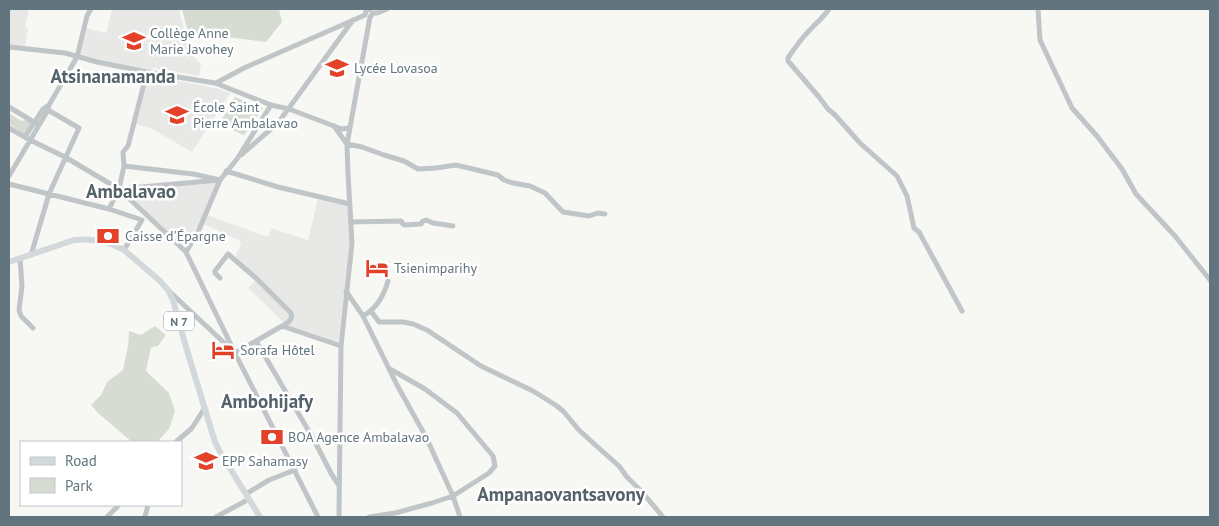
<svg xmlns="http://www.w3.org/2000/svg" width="1219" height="526" viewBox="0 0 1219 526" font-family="'PT Sans',sans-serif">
	<rect width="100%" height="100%" fill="#f7f7f4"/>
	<path fill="#e8e8e7" d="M9 9H29L25 27 28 28 25 48 9 46Z
		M112 9H179L189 50 201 65 199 76 154 68 149 70 78 56 85 28 106 33Z
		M148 75 216 88 230 93 192 152 152 129 136 124Z
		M219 182 202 218 183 252 119 189Z
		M318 199 349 204 350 241 338 345 290 327 283 322 248 288 257 279 234 259 241 244 239 240 203 224 207 215 268 237 271 228 308 240Z"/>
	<path fill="#d7dcd3" d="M182 9H279L282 22 266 42 188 32Z
		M235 97 263 108 244 135 219 124Z
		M9 113 21 121 27 120 32 123 24 134 9 124Z
		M155 326 166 335 158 346 151 347 146 371 169 393 175 411 169 429 157 442H132L98 413 91 405 101 395 107 382 123 370 128 346 129 331 141 335Z"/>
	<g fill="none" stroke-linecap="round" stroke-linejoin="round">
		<path stroke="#c0c5c8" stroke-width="5" d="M829 9C823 18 815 24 808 32 800 40 794 49 788 58V61L819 97 828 109 835 115 860 143 897 176 907 196 914 228 919 232 962 311
			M1038 9 1040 40 1072 108 1097 136 1122 169 1136 194 1175 236 1210 280
			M9 47 65 53 97 62 147 72 215 83 271 105 289 109 334 126 341 129 350 128
			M216 83 244 68 365 15 366 11 370 9
			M9 107 37 124
			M334 126 347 144 362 147 384 155 404 161 418 169 436 168 456 165 498 175 504 180 513 183 530 186 545 193 563 212 589 216 598 213 605 214
			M9 128 30 140 65 157 119 189 186 252 235 353 318 517
			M25 137 43 109 49 105
			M241 155 278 123 353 20
			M124 166 123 152 128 146 147 72
			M226 171 278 187 350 204
			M9 176 48 110 49 105 77 57 87 16 91 9
			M9 184 109 209 142 220 124 250
			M119 189 220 180 198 232 186 252
			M109 209 119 189 124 166 193 174 220 180 237 159 271 105
			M351 222 401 221 403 224 405 225 421 224 423 221 426 220 433 223 453 226
			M31 255 49 194 79 128 48 110
			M20 258 22 286 19 310 21 316 33 328
			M220 278 215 273V271L228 254 257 279 291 313C293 320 288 323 282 326
			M346 291 363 316 397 385 426 437 453 496 460 517
			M170 292 235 353 256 341 314 440 332 475 338 484
			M371 311 379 322H403L413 324 427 330 481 366 533 391 557 406 564 412 578 429 592 442 619 466 627 477 642 492 663 517
			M363 316C376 309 384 295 388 281
			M256 341 282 326 341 346
			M176 442 192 428 204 409
			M246 494 269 480 295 470
			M107 517 119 505
			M145 517 148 505
			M216 517 249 499
			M339 517 341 346 352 243 348 174 347 144 370 17 373 13H377L387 9
			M369 517 395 513 432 503 453 496 489 473 495 466 493 456 457 413 425 389 390 369"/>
		<path stroke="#d3d8db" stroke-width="6" d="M9 262 74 240C92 238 109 241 124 250L159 280 168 290 173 300 186 347 215 442 220 452 260 517"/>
	</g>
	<defs>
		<symbol id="university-bare" viewBox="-9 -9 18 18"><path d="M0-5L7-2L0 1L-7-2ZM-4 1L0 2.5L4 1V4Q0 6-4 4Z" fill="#e24229" stroke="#fff" stroke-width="2.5" paint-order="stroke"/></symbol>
		<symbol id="school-bare" viewBox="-9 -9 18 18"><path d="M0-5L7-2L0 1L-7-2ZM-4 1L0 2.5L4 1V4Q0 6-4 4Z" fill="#e24229" stroke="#fff" stroke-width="2.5" paint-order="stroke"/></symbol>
		<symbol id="bank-bare" viewBox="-9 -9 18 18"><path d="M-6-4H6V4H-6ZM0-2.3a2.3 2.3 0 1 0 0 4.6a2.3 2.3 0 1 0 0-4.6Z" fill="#e24229" stroke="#fff" stroke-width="2.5" paint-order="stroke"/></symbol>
		<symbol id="hotel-bare" viewBox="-9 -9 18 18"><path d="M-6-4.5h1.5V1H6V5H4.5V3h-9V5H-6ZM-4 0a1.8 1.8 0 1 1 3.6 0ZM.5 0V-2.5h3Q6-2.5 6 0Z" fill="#e24229" stroke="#fff" stroke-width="2.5" paint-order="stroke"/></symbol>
	</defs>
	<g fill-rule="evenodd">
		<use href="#university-bare" x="118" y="25" width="32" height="32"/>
		<use href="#university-bare" x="321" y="52" width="32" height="32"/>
		<use href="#school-bare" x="161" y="99" width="32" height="32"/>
		<use href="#bank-bare" x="92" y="220" width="32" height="32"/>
		<use href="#hotel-bare" x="361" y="252" width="32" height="32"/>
		<use href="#hotel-bare" x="207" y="334" width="32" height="32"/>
		<use href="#bank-bare" x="256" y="421" width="32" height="32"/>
		<use href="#school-bare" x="190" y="445" width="32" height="32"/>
	</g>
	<g text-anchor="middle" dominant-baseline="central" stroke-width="5" stroke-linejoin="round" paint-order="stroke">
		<rect fill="#fff" stroke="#919ea5" stroke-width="1" x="164" y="311.5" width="30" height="19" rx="4"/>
		<g font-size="12" font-weight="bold" fill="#62757f">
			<text x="179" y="321">N 7</text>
		</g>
		<g font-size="14" fill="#62757f" stroke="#fff" text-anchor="start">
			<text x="150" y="33">Collège Anne<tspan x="150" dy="16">Marie Javohey</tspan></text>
			<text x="354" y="68">Lycée Lovasoa</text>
			<text x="193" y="107">École Saint<tspan x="193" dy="16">Pierre Ambalavao</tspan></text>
			<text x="125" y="236">Caisse d'Épargne</text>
			<text x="394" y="268">Tsienimparihy</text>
			<text x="240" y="350">Sorafa Hôtel</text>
			<text x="288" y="437">BOA Agence Ambalavao</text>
			<text x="222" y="461">EPP Sahamasy</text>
		</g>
		<g font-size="19" font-weight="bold" fill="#54626a" stroke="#fff">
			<text x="113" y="76">Atsinanamanda</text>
			<text x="131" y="191">Ambalavao</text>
			<text x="267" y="401">Ambohijafy</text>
			<text x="561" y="494">Ampanaovantsavony</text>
		</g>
	</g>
	<rect width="1219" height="526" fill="none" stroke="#62757f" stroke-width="20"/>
	<rect x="20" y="441" width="162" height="65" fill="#ffffff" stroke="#c0c8cc"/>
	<rect x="30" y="457" width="25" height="8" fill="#d3d8db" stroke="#c0c8cc"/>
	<text x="65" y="466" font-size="15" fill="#62757f">Road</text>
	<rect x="30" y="478" width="25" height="15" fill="#d7dcd3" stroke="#c0c8cc"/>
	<text x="65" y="491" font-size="15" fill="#62757f">Park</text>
</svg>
